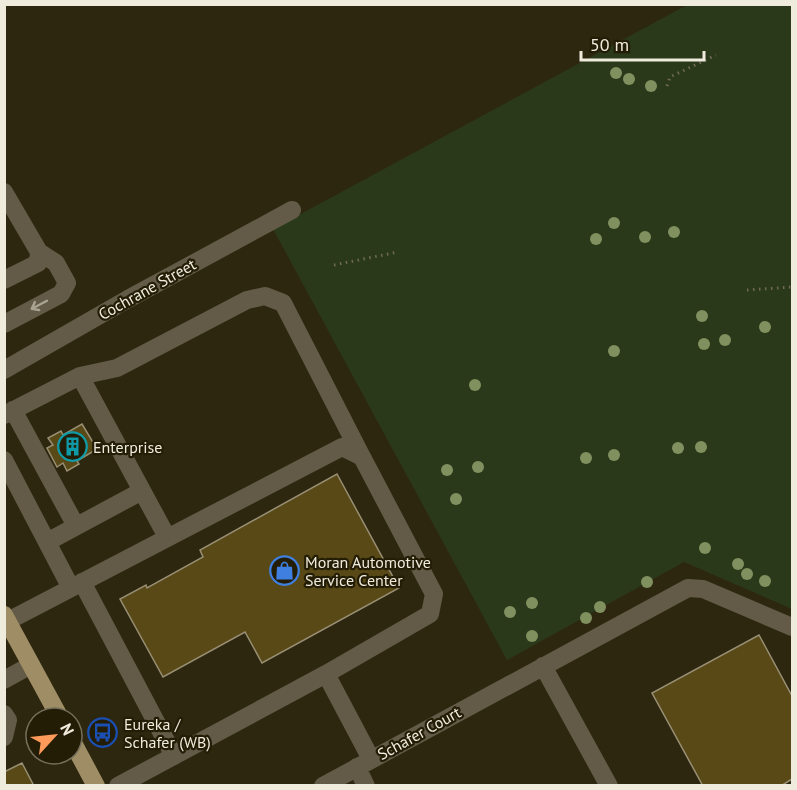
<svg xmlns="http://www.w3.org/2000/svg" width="797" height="790" viewBox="0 0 797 790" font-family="'PT Sans',sans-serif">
	<rect width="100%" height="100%" fill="#2e270f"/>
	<path fill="#2b391b" d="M687 5H792V609L684 562 507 660 273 229Z"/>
	<path fill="#584916" stroke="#988f75" stroke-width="1.5" d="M82 424 97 449 77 461 79 464 67 471 63 463 57 467 47 448 53 445 48 438 61 431 63 435Z
		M337 474 399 588 262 663 245 632 163 677 120 599 146 585 147 588 203 557 200 550Z
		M759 635 792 696V779L781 786H703L652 693Z
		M22 763 34 786H4V772Z"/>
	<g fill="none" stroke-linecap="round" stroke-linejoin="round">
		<path stroke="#706a55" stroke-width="3" stroke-dasharray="1.5 4.5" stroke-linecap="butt" d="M667 86 670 77 716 55
			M334 265 398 252
			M747 290 792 287"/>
		<path stroke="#635b47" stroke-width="18" d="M4 192 39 252 38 263 4 280
			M4 324 61 294 67 283 56 263 39 252
			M4 370 128 299 292 210
			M13 410 76 526
			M4 415 80 376
			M4 460 71 588
			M167 537 80 376 117 368 247 300 265 296 283 303 362 457
			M47 542 142 491
			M82 582 174 756
			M4 623 342 447 362 457 434 594 430 614 326 674 118 786
			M543 666 609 786
			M326 674 371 759
			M4 680 31 665
			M4 714 8 720 4 737
			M357 767 366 786
			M323 786 688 588 703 589 792 627"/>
		<path stroke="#9f8e65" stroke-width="18" d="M4 615 60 718
			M72 741 96 786"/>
	</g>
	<g fill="#80915f">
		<circle cx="616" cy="73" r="6"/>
		<circle cx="629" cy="79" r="6"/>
		<circle cx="651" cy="86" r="6"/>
		<circle cx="614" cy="223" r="6"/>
		<circle cx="674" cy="232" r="6"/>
		<circle cx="645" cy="237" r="6"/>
		<circle cx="596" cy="239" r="6"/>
		<circle cx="702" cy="316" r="6"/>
		<circle cx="765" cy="327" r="6"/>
		<circle cx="725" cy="340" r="6"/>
		<circle cx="704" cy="344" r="6"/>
		<circle cx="614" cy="351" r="6"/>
		<circle cx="475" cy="385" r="6"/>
		<circle cx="701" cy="447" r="6"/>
		<circle cx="678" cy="448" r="6"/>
		<circle cx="614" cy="455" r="6"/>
		<circle cx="586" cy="458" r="6"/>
		<circle cx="478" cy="467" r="6"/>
		<circle cx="447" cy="470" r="6"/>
		<circle cx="456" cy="499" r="6"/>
		<circle cx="705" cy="548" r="6"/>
		<circle cx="738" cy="564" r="6"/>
		<circle cx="747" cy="574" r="6"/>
		<circle cx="765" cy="581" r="6"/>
		<circle cx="647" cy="582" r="6"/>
		<circle cx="532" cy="603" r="6"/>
		<circle cx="600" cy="607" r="6"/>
		<circle cx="510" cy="612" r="6"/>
		<circle cx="586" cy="618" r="6"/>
		<circle cx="532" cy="636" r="6"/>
	</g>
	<defs><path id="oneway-shaft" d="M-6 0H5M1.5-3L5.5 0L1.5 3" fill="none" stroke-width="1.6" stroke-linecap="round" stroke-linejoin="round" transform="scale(1.5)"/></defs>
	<use stroke="#a9a392" href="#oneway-shaft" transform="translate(39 305) rotate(152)"/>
	<defs>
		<symbol id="building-ring" viewBox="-11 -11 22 22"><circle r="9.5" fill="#241d06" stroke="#0f9aa8" stroke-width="1.5"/><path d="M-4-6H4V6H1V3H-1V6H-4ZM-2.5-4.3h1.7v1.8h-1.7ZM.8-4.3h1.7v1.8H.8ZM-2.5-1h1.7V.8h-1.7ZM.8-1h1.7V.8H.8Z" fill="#0f9aa8"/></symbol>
		<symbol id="shop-ring" viewBox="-11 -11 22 22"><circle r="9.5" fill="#241d06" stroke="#3f7fe0" stroke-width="1.5"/><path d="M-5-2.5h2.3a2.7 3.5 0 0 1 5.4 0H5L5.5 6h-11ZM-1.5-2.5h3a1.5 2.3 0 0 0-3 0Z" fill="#3f7fe0"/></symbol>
		<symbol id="bus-ring" viewBox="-11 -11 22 22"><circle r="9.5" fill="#241d06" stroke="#1a4fb4" stroke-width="1.5"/><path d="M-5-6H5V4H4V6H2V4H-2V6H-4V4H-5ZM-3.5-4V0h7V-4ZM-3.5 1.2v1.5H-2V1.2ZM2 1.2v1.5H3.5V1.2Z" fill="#1a4fb4"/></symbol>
	</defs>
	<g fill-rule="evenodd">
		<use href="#building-ring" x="56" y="430" width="33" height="33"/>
		<use href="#shop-ring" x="268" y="554" width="33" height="33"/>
		<use href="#bus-ring" x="86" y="716" width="33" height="33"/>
	</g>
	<g text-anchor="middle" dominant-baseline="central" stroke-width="4.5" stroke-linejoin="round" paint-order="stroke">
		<g font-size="16" fill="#efebdd" stroke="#241d06">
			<text transform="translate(147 289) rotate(-29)">Cochrane Street</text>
			<text transform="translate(419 733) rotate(-29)">Schafer Court</text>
		</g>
		<g font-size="16" fill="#efebdd" stroke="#241d06" text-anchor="start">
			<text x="93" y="447">Enterprise</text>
			<text x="305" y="562">Moran Automotive<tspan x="305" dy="18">Service Center</tspan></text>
			<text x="124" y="724">Eureka /<tspan x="124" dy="18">Schafer (WB)</tspan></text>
		</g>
	</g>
	<rect width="797" height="790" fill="none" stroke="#efebdd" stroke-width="12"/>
	<g transform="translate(54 736) rotate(63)"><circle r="28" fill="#241d06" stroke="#756f5c" stroke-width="1.5"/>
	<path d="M0-4.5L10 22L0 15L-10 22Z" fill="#ff9b5a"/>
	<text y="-9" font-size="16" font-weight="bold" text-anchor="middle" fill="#efebdd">N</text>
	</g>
	<path d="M581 51v9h123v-9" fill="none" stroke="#efebdd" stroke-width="3"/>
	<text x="590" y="51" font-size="18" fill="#efebdd" stroke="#241d06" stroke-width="4.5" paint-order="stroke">50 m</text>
</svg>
